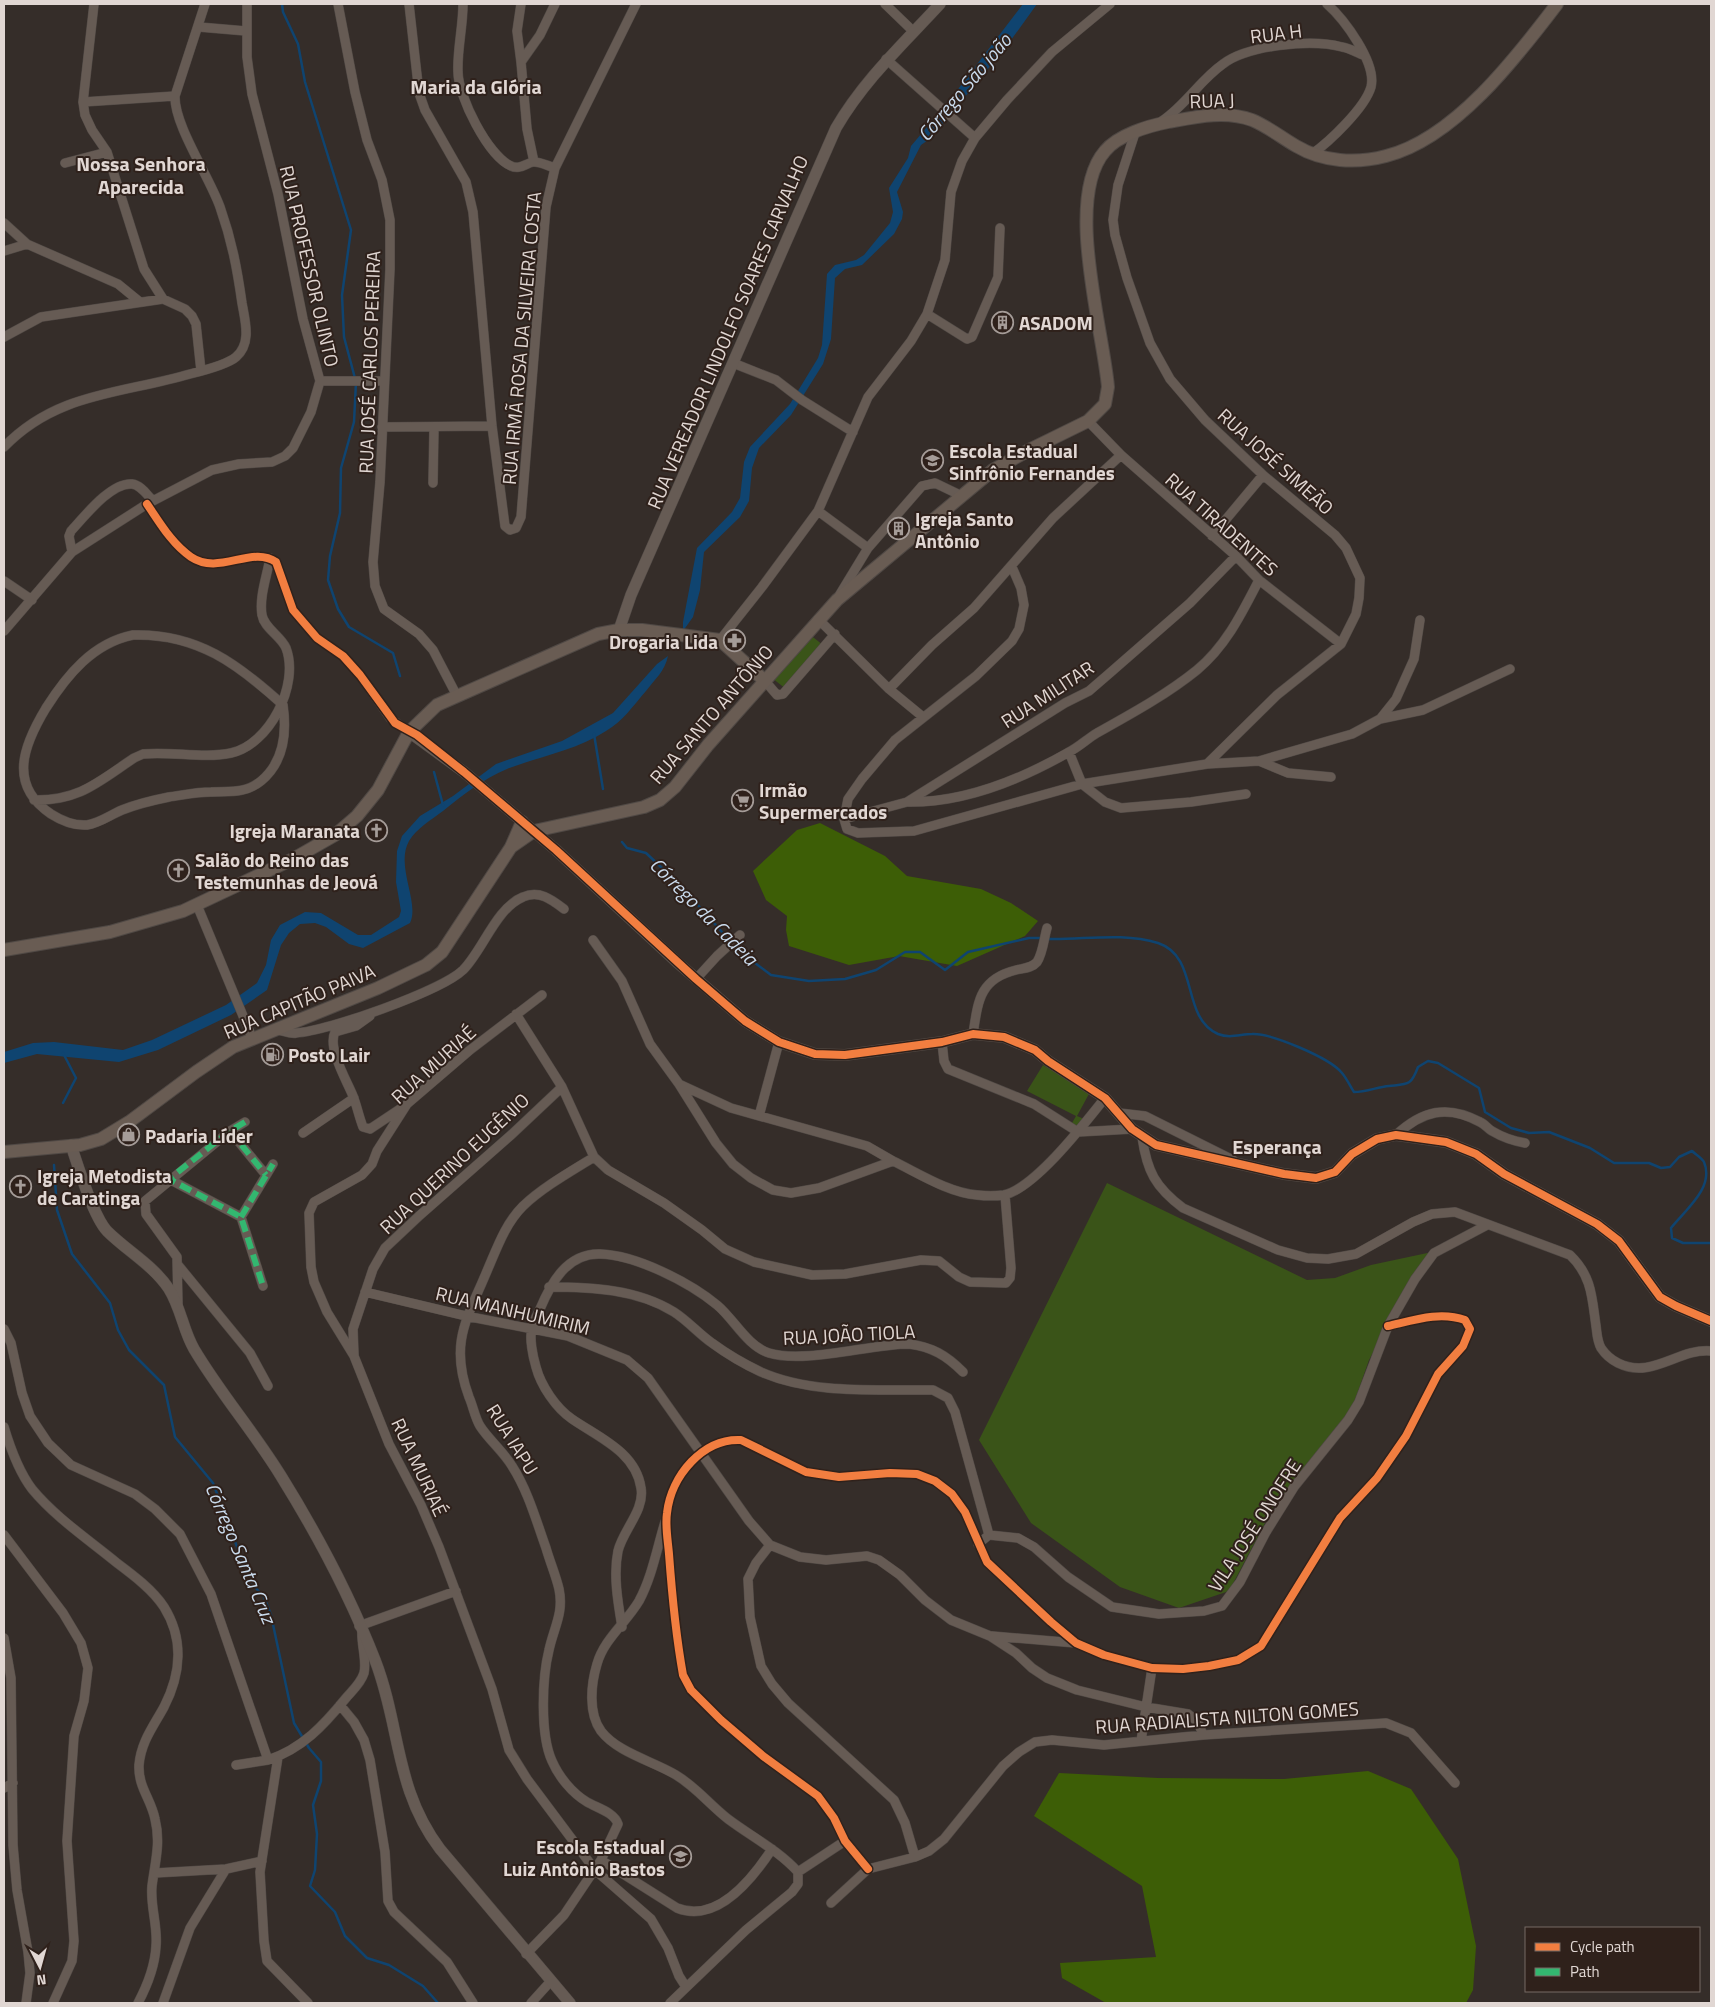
<svg xmlns="http://www.w3.org/2000/svg" width="1715" height="2007" viewBox="0 0 1715 2007" font-family="'Titillium Web',sans-serif">
	<rect width="100%" height="100%" fill="#352d29"/>
	<path fill="#3a5418" d="M809 634 823 645 786 689 772 678Z
		M1043 1065 1090 1092 1077 1116 1084 1119 1079 1127 1072 1123 1076 1116 1027 1091Z
		M1107 1183 1307 1280 1335 1278 1371 1265 1432 1252 1405 1293 1369 1360 1350 1414 1274 1506 1229 1591 1179 1608 1120 1587 1031 1523 979 1440Z"/>
	<path fill="#3d5e06" d="M820 823 885 856 907 876 981 889 1011 903 1038 921 1025 936 957 966 899 956 849 965 789 946 786 930 787 916 766 900 753 871 797 830Z
		M1368 1771 1411 1789 1458 1859 1476 1946 1473 1990 1466 2003H1106L1062 1978 1060 1963 1156 1957 1142 1886 1034 1816 1059 1773 1158 1778 1284 1779Z"/>
	<path fill="#0f4470" d="M1023 4H1037L1006 47 931 138 921 145 897 192 903 212 902 219 894 234 862 265 845 269 835 278 831 339 823 364 791 415 759 448 752 468 749 501 740 517 704 552 700 590 693 617 683 631V622L697 548 732 512 740 498 744 462 750 447 790 404 818 358 822 345 827 274 835 265 856 260 864 255 890 223 893 212 889 188 908 158 911 146 949 101Z
		M668 656C665 671 655 679 646 691 633 706 623 721 606 731 575 751 540 756 507 769 483 779 463 795 443 811 431 820 417 828 409 841 395 866 420 902 410 923L363 948 349 944 326 927 315 923 300 924 289 933 281 945 267 990 231 1015 158 1050 119 1062 37 1054 4 1063V1052L33 1043 54 1042 123 1050 152 1040 226 1005 257 983 266 965 271 940 280 925 305 912 321 913 358 935H371L399 917 401 911 396 882 397 851 402 836 420 816 453 796 496 764 562 741 613 713 657 664Z"/>
	<g fill="none" stroke-linecap="round" stroke-linejoin="round">
		<path stroke="#0f4470" stroke-width="2.5" d="M282 4 283 12 298 44 305 82 351 230 342 295 344 337 356 382 354 422 341 468 340 513 330 556 328 580 338 609 349 627 393 653 400 676
			M594 734 603 789
			M434 772 443 805
			M622 842 627 848 646 853 680 885 739 951 771 975 809 981 845 979 876 970 905 952H920L945 970 968 952 1029 938H1042
			M1048 939C1084 940 1122 932 1158 943 1200 957 1180 1017 1218 1034 1230 1039 1241 1034 1252 1034 1271 1033 1330 1058 1342 1073 1347 1079 1350 1086 1354 1092 1367 1092 1377 1087 1389 1086 1408 1084 1411 1086 1418 1067L1428 1061 1438 1063 1479 1088 1485 1112 1511 1128 1529 1133 1549 1132 1590 1148 1614 1163H1649L1661 1168 1670 1167 1679 1157 1692 1151C1695 1154 1702 1158 1704 1162 1715 1188 1684 1211 1671 1228L1672 1238 1683 1243H1711
			M63 1103 76 1078 63 1053
			M54 1165 57 1210 72 1254 110 1303 118 1330 129 1350 164 1385 175 1437 213 1483 245 1568 254 1586 264 1597 271 1615 294 1723 309 1748 321 1762V1781L313 1805 317 1834 315 1870 310 1886 335 1912 345 1936 367 1958 389 1965 423 1986 438 2003"/>
		<defs>
			<path id="minor" d="M94 4 83 102 85 115 92 130 107 152 144 269 163 299
				M338 4 355 92 367 140 382 180 390 220V269L380 482 373 562 375 586 384 609 419 634 433 650 457 696
				M409 4 419 93 425 110 466 182 473 212 492 426 505 526 510 530 516 528 521 517 546 207 555 168 636 4
				M463 4C463 27 457 50 458 72 458 96 488 156 511 166 519 170 525 164 533 162 539 161 548 166 555 168
				M521 4 517 31 521 62
				M885 4 914 32
				M199 27 246 31
				M886 59 975 138
				M83 102 175 96
				M1162 121C1186 105 1200 80 1223 64 1248 45 1311 39 1342 47 1349 48 1356 52 1363 55
				M1135 133 1118 185 1113 220 1115 235 1127 278 1150 343 1170 379 1205 420 1263 475 1335 535 1346 548 1360 578 1359 598 1356 614 1341 644 1277 695 1207 764
				M1312 154C1329 142 1365 108 1371 87 1377 63 1344 19 1327 4
				M534 162 527 129 521 62 540 35 555 4
				M65 163 107 152
				M4 223 27 244 118 284 140 302
				M4 251 27 244
				M927 314 967 339 972 337 998 277 1000 228
				M4 337 41 317 163 299 185 309 192 316 196 324 201 371
				M733 363 776 380 802 400 853 432
				M320 381H384
				M1088 421 1121 455 1236 556 1259 580 1341 644
				M382 427 492 426
				M4 447C57 392 122 394 190 374 202 371 228 364 236 357 252 343 245 321 242 303 237 268 232 241 220 207 209 176 174 125 175 96L205 4
				M433 483 434 428
				M147 504C160 523 172 544 191 557 219 576 252 545 276 562L293 610 317 638 343 656 360 675 390 718 409 732
				M818 511 868 548
				M1212 536 1263 475
				M72 552 69 536 71 531C84 517 111 482 132 484 141 485 147 495 153 501
				M1012 567 1021 588 1024 605 1019 629 1012 641 976 676 895 740 862 779 848 799 844 819 907 802 1065 703 1089 691 1111 672 1190 603 1236 556
				M4 581 32 600
				M840 594 868 548 922 486 935 483 960 495
				M818 619 889 689 923 717
				M4 631 72 552 147 504 212 470 239 464 272 462 285 456 293 448 311 412 320 381 303 319 278 194 252 94 247 57V4
				M133 635C197 633 238 664 283 705 287 733 284 762 261 781 245 794 230 791 211 792 197 792 183 795 169 797 154 800 137 804 122 810 110 815 100 823 87 825 74 826 62 821 51 814 8 785 23 746 46 708 67 675 93 643 133 635Z
				M720 640 762 587 818 511 868 397 911 341 927 314 945 260 951 192 962 161 975 138 1007 100 1052 52 1110 4
				M765 681 777 695 783 694 835 634
				M889 689 932 645 974 608 1053 518 1121 455
				M1380 719 1423 710 1510 669
				M1069 752 1082 784 1105 802 1121 808 1191 802 1246 794
				M1259 761 1288 773 1331 777
				M34 800C79 801 98 782 134 758L143 754C172 751 203 759 231 753 269 745 300 685 286 648 281 636 264 628 262 615 259 597 267 576 270 558
				M907 802C963 803 1020 780 1069 752 1079 747 1087 739 1097 733 1131 714 1166 695 1197 670 1226 646 1242 613 1259 580
				M844 819 847 829 858 833 914 831 1082 784 1207 764 1259 761 1352 734 1380 719 1396 699 1414 659 1420 620
				M197 905 253 1040
				M593 940 622 981 650 1044 679 1084 716 1143 733 1164 751 1178 773 1190 791 1193 819 1188 893 1161C918 1173 949 1193 977 1195 985 1196 996 1196 1004 1195 1035 1188 1085 1123 1105 1098
				M696 979 717 956 740 935
				M542 995 470 1050 407 1104 377 1151 372 1164 362 1175 314 1202 309 1213 311 1267 314 1282 327 1312 354 1356 389 1444 421 1505 439 1547 492 1689 509 1750 527 1779 595 1870 651 1919 668 1948 679 1976 686 1987
				M516 1014 562 1087 594 1157 608 1170 664 1203 702 1230 725 1249 754 1262 812 1275 845 1274 921 1260 939 1261 959 1277 970 1282 1006 1283 1010 1278 1011 1268 1005 1195
				M370 1016 356 1026 335 1032C327 1048 347 1081 353 1096 357 1106 359 1117 363 1127L370 1129 403 1107
				M278 1030C284 1031 290 1034 296 1033 328 1031 441 991 463 970 483 950 496 908 523 897 539 890 551 899 564 909
				M973 1034C978 1002 979 979 1016 970 1024 968 1032 968 1037 962 1043 953 1044 938 1047 928
				M942 1042 944 1061 948 1069 1034 1104 1078 1132 1132 1129
				M679 1084 731 1108 867 1146 893 1161
				M1119 1113 1145 1116 1233 1160
				M759 1116 779 1042
				M230 1131 266 1175
				M303 1133 354 1098
				M1396 1135C1422 1111 1447 1104 1480 1122 1485 1124 1488 1129 1492 1131 1502 1137 1513 1141 1525 1143
				M1142 1137C1147 1171 1155 1187 1183 1208L1278 1250 1307 1258 1328 1259 1356 1254 1413 1222 1432 1214 1455 1212 1570 1255C1592 1276 1592 1298 1596 1326 1597 1333 1597 1341 1601 1348 1605 1354 1612 1360 1618 1363 1652 1380 1678 1348 1711 1351
				M169 1179 241 1217 263 1286
				M241 1217 273 1164
				M178 1265 250 1353 268 1386
				M549 1287C591 1287 637 1289 674 1312 688 1321 699 1334 712 1343 727 1354 744 1364 761 1372 813 1395 877 1389 933 1390L948 1398 955 1412 989 1535
				M365 1292 466 1316 568 1336 627 1360 648 1378 749 1521 770 1545 800 1557 826 1560 867 1556 879 1560 900 1575 925 1600 951 1620 990 1636 1016 1653 1032 1668 1047 1678 1077 1690 1146 1707 1188 1714 1198 1722 1203 1735
				M178 1305 177 1257 146 1214 145 1201 230 1131 245 1122
				M4 1329 11 1343 22 1393 30 1416 48 1443 71 1465 135 1494 155 1509 180 1534 211 1594 268 1760C302 1749 324 1725 346 1698 352 1691 361 1683 364 1673 367 1661 361 1644 362 1631
				M354 1355 353 1329 373 1269 385 1248 419 1216 511 1135 562 1087
				M4 1427C10 1447 19 1472 32 1489 55 1517 89 1540 117 1563 133 1575 153 1590 164 1607 184 1639 181 1674 164 1707 153 1727 141 1742 139 1765 138 1787 151 1799 155 1819 161 1843 155 1862 152 1886 150 1906 158 1926 156 1946 155 1966 147 1986 138 2003
				M665 1522C657 1548 652 1577 639 1601 626 1623 604 1639 597 1664 591 1684 588 1713 601 1731 618 1753 653 1761 676 1775 696 1787 710 1805 728 1819 752 1837 778 1850 798 1872L845 1841
				M4 1535 63 1613 81 1643 88 1668 84 1701 74 1736 67 1841 74 1941 72 1961 53 2003
				M978 1544 989 1535 1018 1538 1034 1547 1068 1577 1112 1607 1159 1614 1204 1611 1222 1606 1240 1582 1266 1532 1294 1487 1348 1420 1359 1402 1388 1326 1415 1279 1434 1253 1487 1225
				M770 1545 756 1563 748 1579 750 1617 761 1666 772 1684 788 1703 894 1800 905 1823 915 1857
				M359 1626 456 1591
				M622 1627C618 1603 613 1575 618 1551 623 1530 645 1510 641 1488 636 1452 598 1437 572 1419 556 1408 541 1386 536 1367 533 1357 529 1338 532 1328 533 1322 537 1315 540 1309 551 1283 567 1253 600 1254 636 1255 689 1282 717 1305 734 1319 747 1346 769 1353 805 1364 870 1344 909 1344 932 1347 946 1355 963 1372
				M992 1636 1076 1643
				M4 1638 11 1678 13 1845 17 1890 28 1952 30 1973 26 2003
				M340 1705 354 1722 364 1740 370 1760 385 1852 388 1901 394 1912 447 1962 473 2003
				M1141 1741 1152 1668
				M278 1757 260 1872 264 1941 267 1961 308 2003
				M236 1765 268 1760
				M4 1788 13 1783
				M601 1860 677 1908C717 1924 753 1878 772 1849
				M868 1869 845 1841 834 1818 818 1796 763 1756 721 1720 691 1690 683 1675C676 1636 672 1595 669 1554 668 1541 665 1526 667 1513 671 1476 703 1438 741 1440L806 1472 839 1477 890 1473 917 1474 935 1481 952 1494 965 1512 987 1562 1051 1622 1076 1643 1104 1655 1152 1668 1183 1669 1209 1666 1238 1660 1261 1646 1340 1518 1377 1478 1406 1436 1438 1374 1463 1346 1470 1329 1465 1320C1440 1311 1414 1320 1388 1326
				M155 1873 226 1869 262 1861
				M831 1903 868 1869 915 1857 929 1851 944 1839 1003 1766 1019 1752 1035 1742 1052 1740 1104 1745 1203 1735 1386 1723 1411 1733 1455 1783
				M526 1954 564 1915 601 1860 618 1824C614 1812 597 1808 587 1802 572 1793 559 1777 552 1761 540 1735 542 1678 549 1650 554 1627 564 1613 559 1589 556 1576 550 1562 546 1548 536 1520 528 1491 512 1466 503 1451 489 1440 480 1426 475 1418 473 1406 469 1397 449 1343 467 1319 487 1271 497 1248 505 1224 523 1206 543 1187 570 1172 594 1157
				M163 2003 190 1928 226 1869
				M531 2003 550 1982
				M670 2003 746 1930 792 1892 798 1884V1872"/>
			<path id="tertiary" d="M619 630 631 595 836 128C864 80 903 44 940 4
				M409 732 464 772 556 850 678 963 745 1021 779 1042 815 1054 845 1055 942 1042 973 1034 1004 1037 1035 1050 1048 1061 1105 1098 1132 1129 1156 1145 1284 1174 1316 1178 1335 1172 1352 1154 1377 1139 1396 1135 1446 1142 1476 1154 1504 1174 1597 1224 1619 1241 1660 1297 1676 1306 1711 1321
				M71 1145C78 1166 93 1216 107 1231 127 1251 153 1265 169 1289 181 1308 183 1330 194 1349 220 1393 254 1432 281 1476 317 1534 350 1596 375 1660 401 1727 394 1788 440 1849L570 2003"/>
			<path id="secondary" d="M511 847 534 831 644 807 660 800 675 787 708 745 837 600 993 470 1031 449 1088 421 1105 404 1108 387C1103 329 1064 198 1105 151 1118 135 1148 126 1168 122 1195 117 1225 110 1252 120 1267 126 1282 138 1296 146 1323 162 1356 164 1386 156 1454 139 1516 58 1557 4
				M4 950 110 932 183 911 293 859 335 835 357 816 378 790 409 732 437 705 598 634 619 630H642L720 640 765 681
				M4 1152 80 1145 101 1139 129 1122 196 1072 233 1047 378 988 426 965 442 952 511 847 522 822"/>
		</defs>
		<use href="#minor" stroke="#504945" stroke-width="10"/>
		<use href="#tertiary" stroke="#504945" stroke-width="12"/>
		<use href="#secondary" stroke="#504945" stroke-width="14"/>
		<use href="#minor" stroke="#665b54" stroke-width="9"/>
		<use href="#tertiary" stroke="#665b54" stroke-width="11"/>
		<use href="#secondary" stroke="#695c53" stroke-width="12"/>
		<path stroke="#33b770" stroke-width="6" stroke-dasharray="12 6" stroke-linecap="butt" d="M245 1122 230 1131 169 1179 241 1217 263 1286
			M230 1131 266 1175
			M241 1217 273 1164"/>
		<defs>
			<path id="cycleway" d="M147 504C160 523 172 544 191 557 219 576 252 545 276 562L293 610 317 638 343 656 360 675 395 723 417 735 464 772 556 850 696 979 745 1021 779 1042 815 1054 845 1055 942 1042 973 1034 1004 1037 1035 1050 1048 1061 1105 1098 1132 1129 1156 1145 1284 1174 1316 1178 1335 1172 1352 1154 1377 1139 1396 1135 1446 1142 1476 1154 1504 1174 1597 1224 1619 1241 1660 1297 1676 1306 1711 1321
				M868 1869 845 1841 834 1818 818 1796 763 1756 721 1720 691 1690 683 1675C676 1636 672 1595 669 1554 668 1541 665 1526 667 1513 671 1476 703 1438 741 1440L806 1472 839 1477 890 1473 917 1474 935 1481 952 1494 965 1512 987 1562 1051 1622 1076 1643 1104 1655 1152 1668 1183 1669 1209 1666 1238 1660 1261 1646 1340 1518 1377 1478 1406 1436 1438 1374 1463 1346 1470 1329 1465 1320C1440 1311 1414 1320 1388 1326"/>
		</defs>
		<use href="#cycleway" stroke="#2f211b" stroke-width="11"/>
		<use href="#cycleway" stroke="#f27e40" stroke-width="8"/>
	</g>
	<defs>
		<symbol id="building-ring" viewBox="-11 -11 22 22"><circle r="9.5" fill="#2f211b" stroke="#a59c98" stroke-width="1.5"/><path d="M-4-6H4V6H1V3H-1V6H-4ZM-2.5-4.3h1.7v1.8h-1.7ZM.8-4.3h1.7v1.8H.8ZM-2.5-1h1.7V.8h-1.7ZM.8-1h1.7V.8H.8Z" fill="#a59c98"/></symbol>
		<symbol id="school-ring" viewBox="-11 -11 22 22"><circle r="9.5" fill="#2f211b" stroke="#a59c98" stroke-width="1.5"/><path d="M0-5L7-2L0 1L-7-2ZM-4 1L0 2.5L4 1V4Q0 6-4 4Z" fill="#a59c98"/></symbol>
		<symbol id="pharmacy-ring" viewBox="-11 -11 22 22"><circle r="9.5" fill="#2f211b" stroke="#a59c98" stroke-width="1.5"/><path d="M-2-6h4v4h4v4h-4v4h-4v-4h-4v-4h4Z" fill="#a59c98"/></symbol>
		<symbol id="supermarket-ring" viewBox="-11 -11 22 22"><circle r="9.5" fill="#2f211b" stroke="#a59c98" stroke-width="1.5"/><path d="M-6-5.5h2.5l.6 2H6L4.5 2H-2.5L-4.4-4H-6ZM-1.5 3.2a1.3 1.3 0 1 0 .1 0ZM3 3.2a1.3 1.3 0 1 0 .1 0Z" fill="#a59c98"/></symbol>
		<symbol id="church-ring" viewBox="-11 -11 22 22"><circle r="9.5" fill="#2f211b" stroke="#a59c98" stroke-width="1.5"/><path d="M-1.2-6h2.4v3.5h3.3v2.4h-3.3V6h-2.4V-.1h-3.3v-2.4h3.3Z" fill="#a59c98"/></symbol>
		<symbol id="fuel-ring" viewBox="-11 -11 22 22"><circle r="9.5" fill="#2f211b" stroke="#a59c98" stroke-width="1.5"/><path d="M-5.5-6h7V0h2V4h1.3V-2.5L3-4.5l.8-.8L6-3V5H2.5V1h-1V6h-7ZM-4.2-4.7v3.2H.2V-4.7Z" fill="#a59c98"/></symbol>
		<symbol id="shop-ring" viewBox="-11 -11 22 22"><circle r="9.5" fill="#2f211b" stroke="#a59c98" stroke-width="1.5"/><path d="M-5-2.5h2.3a2.7 3.5 0 0 1 5.4 0H5L5.5 6h-11ZM-1.5-2.5h3a1.5 2.3 0 0 0-3 0Z" fill="#a59c98"/></symbol>
	</defs>
	<g fill-rule="evenodd">
		<use href="#building-ring" x="990" y="310" width="25" height="25"/>
		<use href="#school-ring" x="920" y="448" width="25" height="25"/>
		<use href="#building-ring" x="886" y="516" width="25" height="25"/>
		<use href="#pharmacy-ring" x="722" y="628" width="25" height="25"/>
		<use href="#supermarket-ring" x="730" y="788" width="25" height="25"/>
		<use href="#church-ring" x="364" y="818" width="25" height="25"/>
		<use href="#church-ring" x="166" y="858" width="25" height="25"/>
		<use href="#fuel-ring" x="260" y="1042" width="25" height="25"/>
		<use href="#shop-ring" x="116" y="1122" width="25" height="25"/>
		<use href="#church-ring" x="8" y="1174" width="25" height="25"/>
		<use href="#school-ring" x="668" y="1844" width="25" height="25"/>
	</g>
	<g text-anchor="middle" dominant-baseline="central" stroke-width="4" stroke-linejoin="round" paint-order="stroke">
		<g font-size="19" fill="#e1d7d3" stroke="#2f211b">
			<text transform="translate(1276 33) rotate(-7)">RUA H</text>
			<text transform="translate(1212 100) rotate(-2)">RUA J</text>
			<text transform="translate(310 266) rotate(77)">RUA PROFESSOR OLINTO</text>
			<text transform="translate(727 332) rotate(-67)">RUA VEREADOR LINDOLFO SOARES CARVALHO</text>
			<text transform="translate(521 338) rotate(-85)">RUA IRMÃ ROSA DA SILVEIRA COSTA</text>
			<text transform="translate(369 362) rotate(-88)">RUA JOSÉ CARLOS PEREIRA</text>
			<text transform="translate(1276 461) rotate(42)">RUA JOSÉ SIMEÃO</text>
			<text transform="translate(1222 524) rotate(42)">RUA TIRADENTES</text>
			<text transform="translate(1047 694) rotate(-33)">RUA MILITAR</text>
			<text transform="translate(711 714) rotate(-49)">RUA SANTO ANTÔNIO</text>
			<text transform="translate(299 1001) rotate(-23)">RUA CAPITÃO PAIVA</text>
			<text transform="translate(433 1064) rotate(-42)">RUA MURIAÉ</text>
			<text transform="translate(454 1163) rotate(-43)">RUA QUERINO EUGÊNIO</text>
			<text transform="translate(513 1310) rotate(13)">RUA MANHUMIRIM</text>
			<text transform="translate(849 1334) rotate(-3)">RUA JOÃO TIOLA</text>
			<text transform="translate(513 1439) rotate(58)">RUA IAPU</text>
			<text transform="translate(420 1467) rotate(65)">RUA MURIAÉ</text>
			<text transform="translate(1254 1525) rotate(-57)">VILA JOSÉ ONOFRE</text>
			<text transform="translate(1227 1717) rotate(-4)">RUA RADIALISTA NILTON GOMES</text>
		</g>
		<g font-size="19" font-weight="bold" fill="#e1d7d3" stroke="#2f211b" text-anchor="start">
			<text x="1019" y="322">ASADOM</text>
			<text x="949" y="450">Escola Estadual<tspan x="949" dy="22">Sinfrônio Fernandes</tspan></text>
			<text x="915" y="518">Igreja Santo<tspan x="915" dy="22">Antônio</tspan></text>
			<text x="718" y="641" text-anchor="end">Drogaria Lida</text>
			<text x="759" y="789">Irmão<tspan x="759" dy="22">Supermercados</tspan></text>
			<text x="360" y="830" text-anchor="end">Igreja Maranata</text>
			<text x="195" y="859">Salão do Reino das<tspan x="195" dy="22">Testemunhas de Jeová</tspan></text>
			<text x="288" y="1054">Posto Lair</text>
			<text x="145" y="1135">Padaria Líder</text>
			<text x="37" y="1175">Igreja Metodista<tspan x="37" dy="22">de Caratinga</tspan></text>
			<text x="665" y="1846" text-anchor="end">Escola Estadual<tspan x="665" dy="22">Luiz Antônio Bastos</tspan></text>
		</g>
		<g font-size="20" font-weight="bold" fill="#e1d7d3" stroke="#2f211b">
			<text x="476" y="86">Maria da Glória</text>
			<text x="141" y="163">Nossa Senhora<tspan x="141" dy="23">Aparecida</tspan></text>
			<text x="1277" y="1146">Esperança</text>
		</g>
		<g font-size="20" font-style="italic" fill="#cadbed" stroke="#2f211b">
			<text transform="translate(964 87) rotate(-50)">Córrego São joão</text>
			<text transform="translate(704 911) rotate(45)">Córrego da Cadeia</text>
			<text transform="translate(241 1553) rotate(67)">Córrego Santa Cruz</text>
		</g>
	</g>
	<rect width="1715" height="2007" fill="none" stroke="#e1d7d3" stroke-width="10"/>
	<rect x="1525" y="1927" width="175" height="65" fill="#2f211b" stroke="#766a65"/>
	<rect x="1535" y="1943" width="25" height="8" fill="#f27e40" stroke="#766a65"/>
	<text x="1570" y="1952" font-size="15" fill="#e1d7d3">Cycle path</text>
	<rect x="1535" y="1968" width="25" height="8" fill="#33b770" stroke="#766a65"/>
	<text x="1570" y="1977" font-size="15" fill="#e1d7d3">Path</text>
	<g transform="translate(40 1967) rotate(174)" stroke="#2f211b" stroke-width="4" paint-order="stroke">
	<path d="M0-4L9 19L0 12L-9 19Z" fill="#e1d7d3"/>
	<text y="-8" font-size="14" font-weight="bold" text-anchor="middle" fill="#e1d7d3">N</text>
	</g>
</svg>
